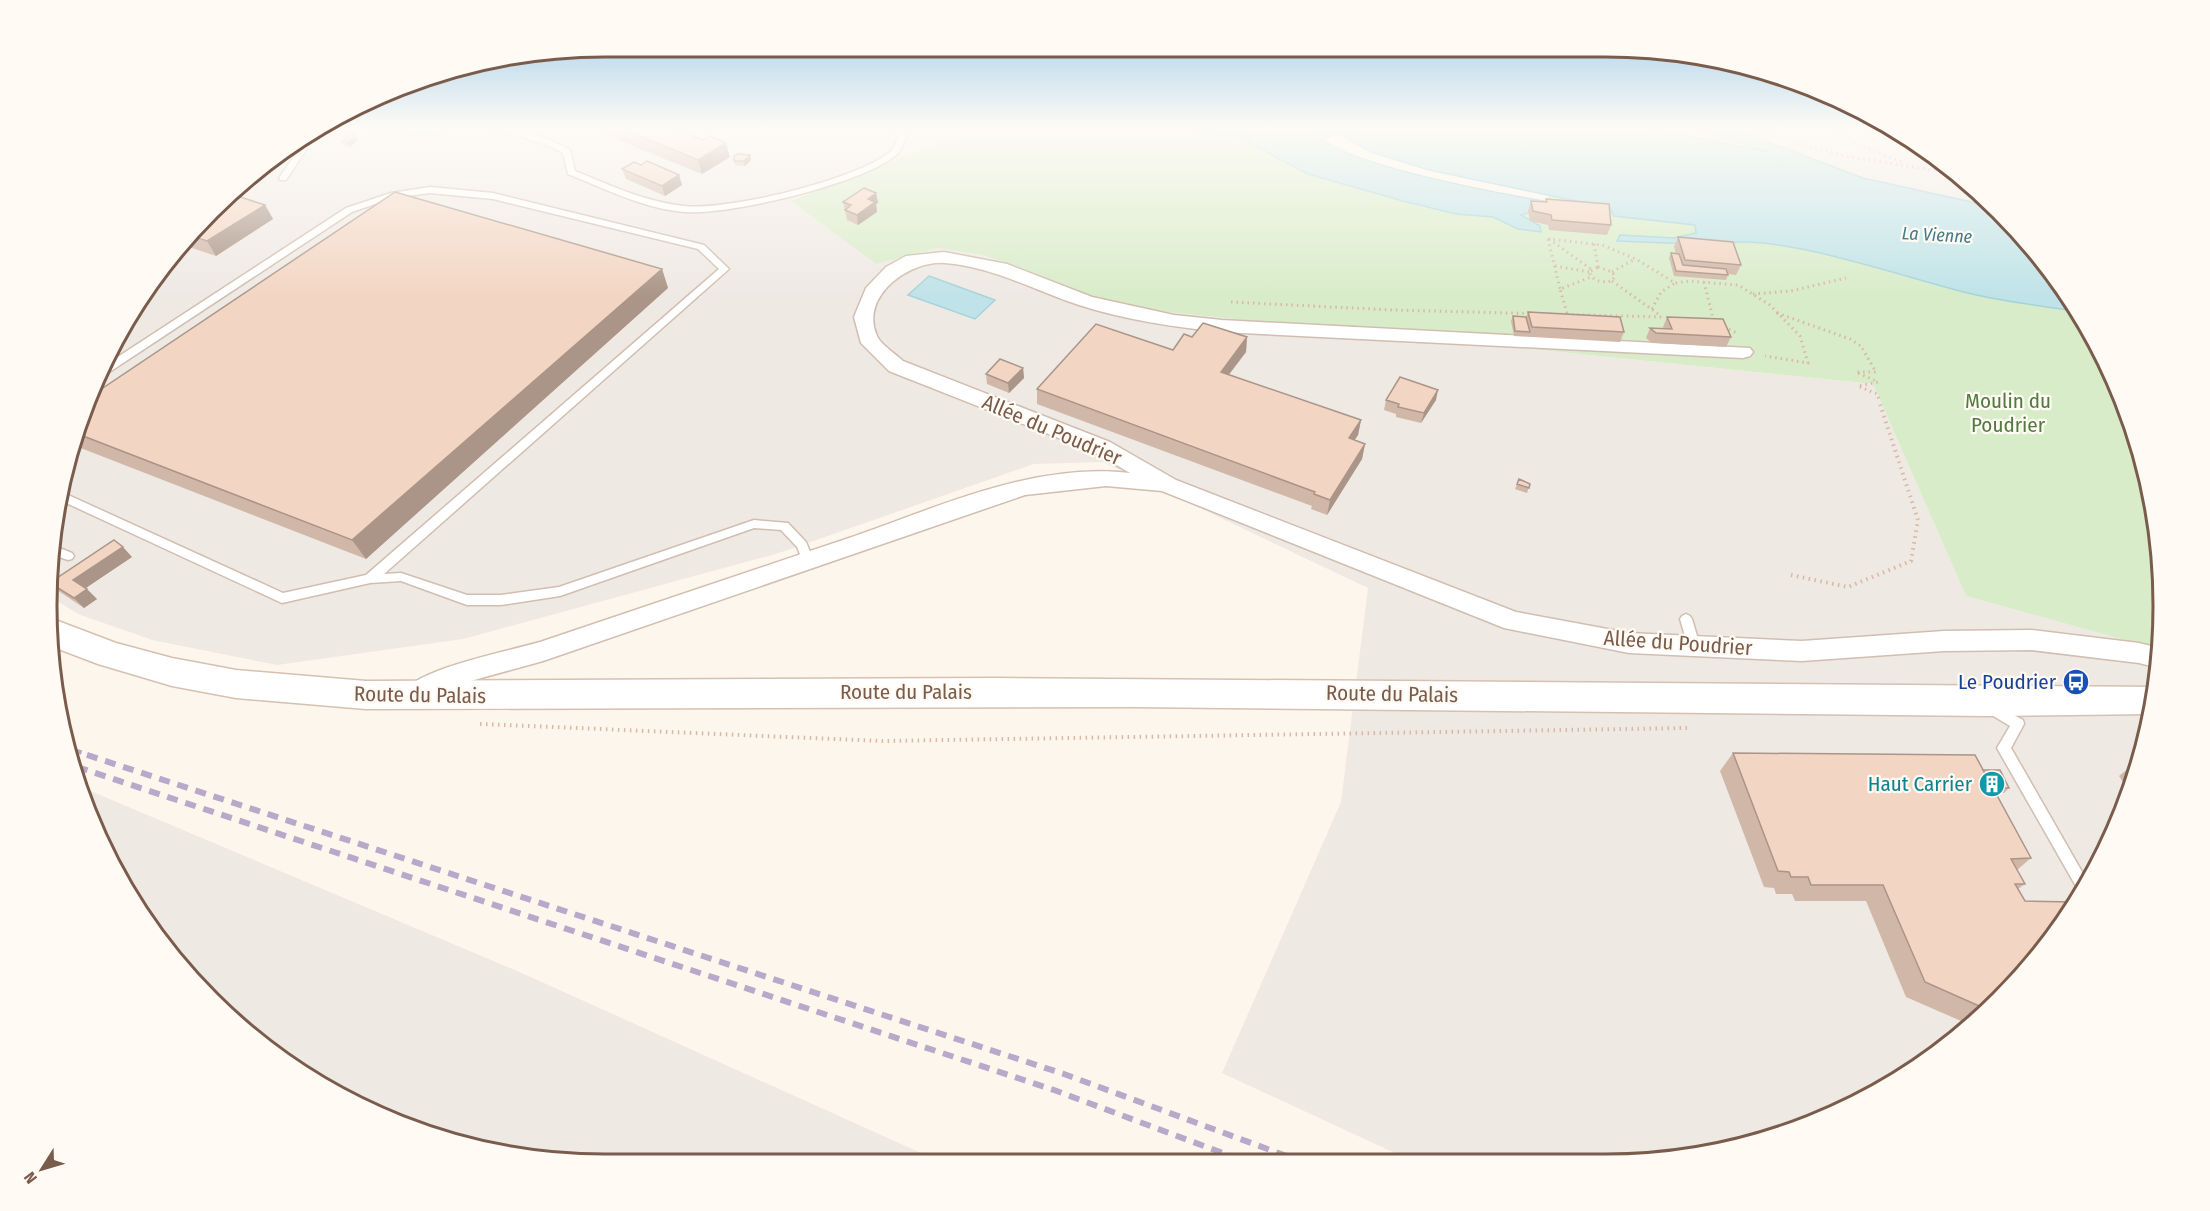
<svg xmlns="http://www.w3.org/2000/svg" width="2210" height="1211" viewBox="0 0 2210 1211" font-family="'Fira Sans Condensed',sans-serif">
	<rect width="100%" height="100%" fill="#fdf6ec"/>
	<path fill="#efe9e4" d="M330 127H967L927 147 792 200 876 264 939 248 982 255 1118 303 1158 311 1873 384 1966 596 2160 650 2159 678 2134 785 2089 885 2025 974 1915 1070 1818 1122 1677 1160 1412 1161 1222 1073 1341 802 1368 588 1103 462 1034 464 779 553 463 639 277 665 152 640 78 614 52 598 65 461 141 295 265 162Z
		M1642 127H1693L1770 152H1759Z
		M1728 127H1892L1973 185 1994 207 1863 178Z
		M81 787 515 970 941 1162 569 1163 460 1145 326 1090 185 974 89 820Z"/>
	<path fill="#d8ecc9" d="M968 127H1187L1240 138 1308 174 1403 201 1456 214 1493 217 1518 229 1540 226 1521 215 1528 211 1543 212V201L1549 196 1610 208 1614 216 1695 225 1696 233 1674 238 1620 235 1617 241 1719 245C1771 229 1914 281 1972 294 2006 302 2042 306 2076 311L2106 358 2144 460 2162 569 2160 650 1966 596 1873 384 1158 311 1084 294 1019 267 982 255 939 248 876 264 791 201 927 147Z"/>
	<path fill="#bfe3e8" stroke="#a5d3da" stroke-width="1.5" d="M359 127H444L436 136H430Z
		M1187 127H1642L1768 152 1693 127H1728L1863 178 1994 207 2048 265 2076 311C2042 306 2006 302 1972 294 1914 281 1771 229 1719 245L1617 241 1620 235 1674 238 1696 233 1695 225 1614 216 1610 208 1429 170 1371 152 1337 133 1323 139C1352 166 1498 193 1543 201V209L1521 215 1540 226 1541 232 1518 229 1493 217 1456 214 1403 201 1308 174 1240 138Z
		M929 276 995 300 975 319 908 295Z"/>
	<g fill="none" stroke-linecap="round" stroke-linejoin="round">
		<defs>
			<path id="service" d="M491 127C517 127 547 137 570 150L575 171C609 185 646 202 684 206 727 211 856 180 890 152 895 148 896 142 898 136L892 127H900L906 136C904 143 901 151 895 156 860 184 731 215 685 212 645 209 605 189 568 174L563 153 547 145Z
				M313 136 314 138 286 180H280L279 178 304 142Z
				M283 153 284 154 279 162 269 160Z
				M430 187 493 193 704 245 729 269 384 574 401 573 467 595H501L559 587 754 520 788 523 806 542 814 561 812 564H804L797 547 781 530 754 528 560 596 501 605H467L401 581 370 583 282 603 62 501V493L66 494 283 593 366 575 719 269 698 249 493 199 430 193 392 198 352 212 111 371 106 372 110 362 346 208 391 193Z
				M57 547 72 553 74 556 72 559 68 560 56 556Z
				M1686 614 1690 616 1692 619 1700 646 1698 649H1690L1688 646 1680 619 1682 616Z
				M1990 702 2023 720 2024 724 2011 748 2089 884 2081 895 1997 748 2010 726 1985 711 1984 707 1985 703Z"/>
			<path id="minor" d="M944 252 1007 264 1092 297 1174 315 1222 320 1750 348 1753 352 1750 356 1743 358 1222 332C1174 327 1125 320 1079 305 1034 290 993 267 945 263 910 260 859 296 877 336 881 345 896 354 903 361L1110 442 1176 480 1516 612 1629 633 1802 641 1944 631 2031 630 2139 643 2159 648V668L2139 663 2031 650 1944 651 1802 661 1629 653 1504 628 1162 491 1106 486 1025 495 543 661 456 685 414 705 405 702 401 695C415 668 512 651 543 641 645 607 747 572 849 538 939 507 1034 462 1130 473L1094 452 889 371 861 343 854 317 866 288 886 267 906 256Z"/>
			<path id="secondary" d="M50 618 116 643 172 658 236 670 366 681 996 678 2157 687 2150 714 1987 716 1134 707 366 709 236 698 172 686 98 664 48 645Z"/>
		</defs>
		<use href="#service" stroke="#d1beb0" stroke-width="3"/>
		<use href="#minor" stroke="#d1beb0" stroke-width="3"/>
		<use href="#secondary" stroke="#d6c0b0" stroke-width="3"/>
		<path stroke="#d9b8a5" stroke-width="3" stroke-dasharray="1.5 4" stroke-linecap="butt" d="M1741 127 1844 156 1957 174
			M1831 127 1863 147 1904 163
			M1548 239 1602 245 1636 259 1675 283 1689 281 1738 285 1770 305 1800 336 1808 363 1765 356
			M1548 239 1560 289
			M1549 239 1591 269
			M1594 244 1598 267
			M1555 266 1589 272
			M1598 267 1612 272 1615 276 1612 281C1602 283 1594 282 1589 272Z
			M1612 272 1635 259
			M1612 281 1661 316
			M1704 282 1714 322
			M1753 294 1791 291 1846 278
			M1231 302 1393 310 1663 317
			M1652 309 1661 292 1675 283
			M1567 313 1560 289 1591 277
			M1777 313 1850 339 1861 346 1876 372H1856L1878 382 1858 386 1877 394 1880 402
			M1724 327 1739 334"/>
		<path stroke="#d9b8a5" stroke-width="4" stroke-dasharray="1.5 4.5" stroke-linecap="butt" d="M1791 575 1848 587 1911 561 1918 520 1879 401
			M480 724 883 741 1687 728"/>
		<use href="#service" fill="#fff" fill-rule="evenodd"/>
		<use href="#minor" fill="#fff" fill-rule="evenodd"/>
		<use href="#secondary" fill="#fff" fill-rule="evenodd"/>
		<path stroke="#b9a8c9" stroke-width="4.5" stroke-dasharray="9 6" stroke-linecap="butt" d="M73 750 92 756"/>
		<path stroke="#b9a8c9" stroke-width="6" stroke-dasharray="11 8" stroke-linecap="butt" d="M87 755 1064 1074 1300 1161
			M77 767 1054 1090 1244 1161"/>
	</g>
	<path fill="#d1b7a8" d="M604 127H672L730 157 702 174 606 135Z
		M358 140 350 147 345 146 342 142Z
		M751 160 745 166 735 165 734 161Z
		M641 165 679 175 682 185 665 196 626 179 622 169Z
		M876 193 878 203 876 204 877 212 858 225 847 220 843 202Z
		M234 195 265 205 273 219 216 256 186 246Z
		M1546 199 1611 225 1607 235 1549 230 1548 225 1530 221 1528 211 1531 201 1545 202Z
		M1678 237 1741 265 1736 275 1728 274V275L1726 280 1674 276 1669 258 1671 253 1676 254 1674 247Z
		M662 269 668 288 366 559 73 445 97 392Z
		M1528 312 1624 332 1620 342 1514 336 1511 321 1513 316 1526 317Z
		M1667 317 1731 337 1726 347 1652 343 1646 338 1650 328 1664 329 1663 327Z
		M1247 337 1246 352 1229 375 1361 420 1358 435 1354 440 1365 444 1362 459 1327 515 1311 509 1312 506 1037 404V389L1173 350Z
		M1023 368 1024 378 1009 393 987 384 986 374Z
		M1386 400H1436L1421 423 1396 417V414L1384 410Z
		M1519 479 1530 484 1527 493 1515 489Z
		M132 557 85 588 97 599 84 608 60 592 53 586 54 580Z
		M1733 753 2009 788 2004 793H1995L2031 858 2017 870 2025 884 2018 889 2025 974 1968 1024 1906 997 1866 901H1795L1792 894H1776L1774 888 1764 887 1720 771Z
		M2130 767H2138L2134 785 2130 793 2119 776Z"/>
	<path fill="#aa9588" d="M355 135 358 140 350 147 348 142Z
		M726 143 730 157 702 174 698 160Z
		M750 155 751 160 745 166 744 161Z
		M679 175 682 185 665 196 662 186Z
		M249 179 252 184 236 193Z
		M876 193 878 203 876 204 877 212 858 225 857 215 868 199Z
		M265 205 273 219 216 256 207 241Z
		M662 269 668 288 366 559 352 540Z
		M1247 337 1246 352 1219 387 1221 372Z
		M1023 368 1024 378 1009 393 1008 383Z
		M1438 390 1436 400 1421 423 1424 413Z
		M1361 420 1358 435 1346 453 1349 438Z
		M1365 444 1362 459 1327 515 1330 500Z
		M123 547 132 557 83 590 73 580Z
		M87 589 97 599 84 608 74 598Z"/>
	<path fill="#f3d5c3" stroke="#aa9588" stroke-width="1.5" d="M618 127H672L703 140 709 136 726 143 698 160Z
		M350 135H355L348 142H342Z
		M738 154 750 155 744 161H734V156Z
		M647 161 679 175 662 186 622 169 634 162 641 165Z
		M864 188 876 193 868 199 875 202 857 215 845 210 851 205 843 202Z
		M395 192 662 269 352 540 78 434 97 392Z
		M234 195 265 205 207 241 195 237Z
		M1546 199 1609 204 1611 225 1552 220 1551 215 1533 211 1531 201 1547 202Z
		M1678 237 1733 242 1741 265 1685 260Z
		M1671 253 1679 254 1683 265 1726 269 1728 275 1676 271Z
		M1528 312 1620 317 1624 332 1532 327Z
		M1513 316 1526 317 1530 332 1515 331Z
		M1667 317 1723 319 1731 337 1656 333 1650 328 1672 329Z
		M1203 323 1247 337 1221 372 1361 420 1349 438 1365 444 1330 500 1314 494 1315 492 1037 389 1096 324 1173 350 1184 334 1192 337Z
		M1000 359 1023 368 1008 383 986 374Z
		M1400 377 1438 390 1424 413 1398 407 1399 404 1386 400Z
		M1519 479 1530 484 1529 488 1517 484Z
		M114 540 123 547 73 580 87 589 74 598 53 585 54 580Z
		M1733 753 1975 755 2031 858 2011 859 2025 884H2015L2025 901 2074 902 2075 904 2025 974 1986 1009 1925 982 1883 885H1811L1808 877H1791L1789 872 1778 871Z
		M2130 767H2138L2136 776Z
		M1983 770H2000L2009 788H1993Z"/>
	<linearGradient id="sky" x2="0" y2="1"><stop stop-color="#97c7e8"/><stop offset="0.43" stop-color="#fefbf6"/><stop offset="1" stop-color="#fefbf6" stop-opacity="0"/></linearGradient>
	<rect width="2210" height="297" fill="url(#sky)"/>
	<defs>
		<symbol id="bus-disc" viewBox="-11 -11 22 22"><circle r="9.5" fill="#1a4fb4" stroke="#fffaf3"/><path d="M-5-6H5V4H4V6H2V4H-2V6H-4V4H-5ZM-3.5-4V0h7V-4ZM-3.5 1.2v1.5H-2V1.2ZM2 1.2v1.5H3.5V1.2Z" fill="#fff"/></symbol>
		<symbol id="building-disc" viewBox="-11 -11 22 22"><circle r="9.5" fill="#0f9aa8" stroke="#fffaf3"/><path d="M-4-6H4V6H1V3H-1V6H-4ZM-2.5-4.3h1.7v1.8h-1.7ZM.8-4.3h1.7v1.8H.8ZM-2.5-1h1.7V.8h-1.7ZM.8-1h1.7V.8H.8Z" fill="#fff"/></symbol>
	</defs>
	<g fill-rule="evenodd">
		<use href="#bus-disc" x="2061" y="667" width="30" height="30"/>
		<use href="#building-disc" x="1977" y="769" width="30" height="30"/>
	</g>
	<g text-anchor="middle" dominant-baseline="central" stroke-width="4.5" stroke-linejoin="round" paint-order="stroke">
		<g font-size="18" font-style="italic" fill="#437c86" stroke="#fffaf3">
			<text transform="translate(1937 235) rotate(3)">La Vienne</text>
		</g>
		<g font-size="21" fill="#537a41" stroke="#fffaf3">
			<text x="2008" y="401">Moulin du<tspan x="2008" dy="24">Poudrier</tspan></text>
		</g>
		<g font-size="21" fill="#7a5c4d" stroke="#fffaf3">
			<text transform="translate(1052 430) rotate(23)">Allée du Poudrier</text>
			<text transform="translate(1678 643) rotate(4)">Allée du Poudrier</text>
			<text x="906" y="692">Route du Palais</text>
			<text transform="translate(1392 694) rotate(1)">Route du Palais</text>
			<text transform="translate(420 695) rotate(1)">Route du Palais</text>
		</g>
		<g font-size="21" fill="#164399" stroke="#fffaf3" text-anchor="end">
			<text x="2056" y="682">Le Poudrier</text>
		</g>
		<g font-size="21" fill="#0d838f" stroke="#fffaf3" text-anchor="end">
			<text x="1972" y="784">Haut Carrier</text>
		</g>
	</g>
	<path d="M0 0H2210V1211H0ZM605 57H1605A548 548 0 0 1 2153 605V606A548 548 0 0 1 1605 1154H605A548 548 0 0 1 57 606V605A548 548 0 0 1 605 57Z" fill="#fffaf3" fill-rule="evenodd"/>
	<path fill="none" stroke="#7a5c4d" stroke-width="3" d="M605 57H1605A548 548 0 0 1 2153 605V606A548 548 0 0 1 1605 1154H605A548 548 0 0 1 57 606V605A548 548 0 0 1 605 57Z"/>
	<g transform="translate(42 1169) rotate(233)" stroke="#fffaf3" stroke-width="4.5" paint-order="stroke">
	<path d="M0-4.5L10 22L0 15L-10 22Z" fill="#7a5c4d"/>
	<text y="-9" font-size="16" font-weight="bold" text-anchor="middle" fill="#7a5c4d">N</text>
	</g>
</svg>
